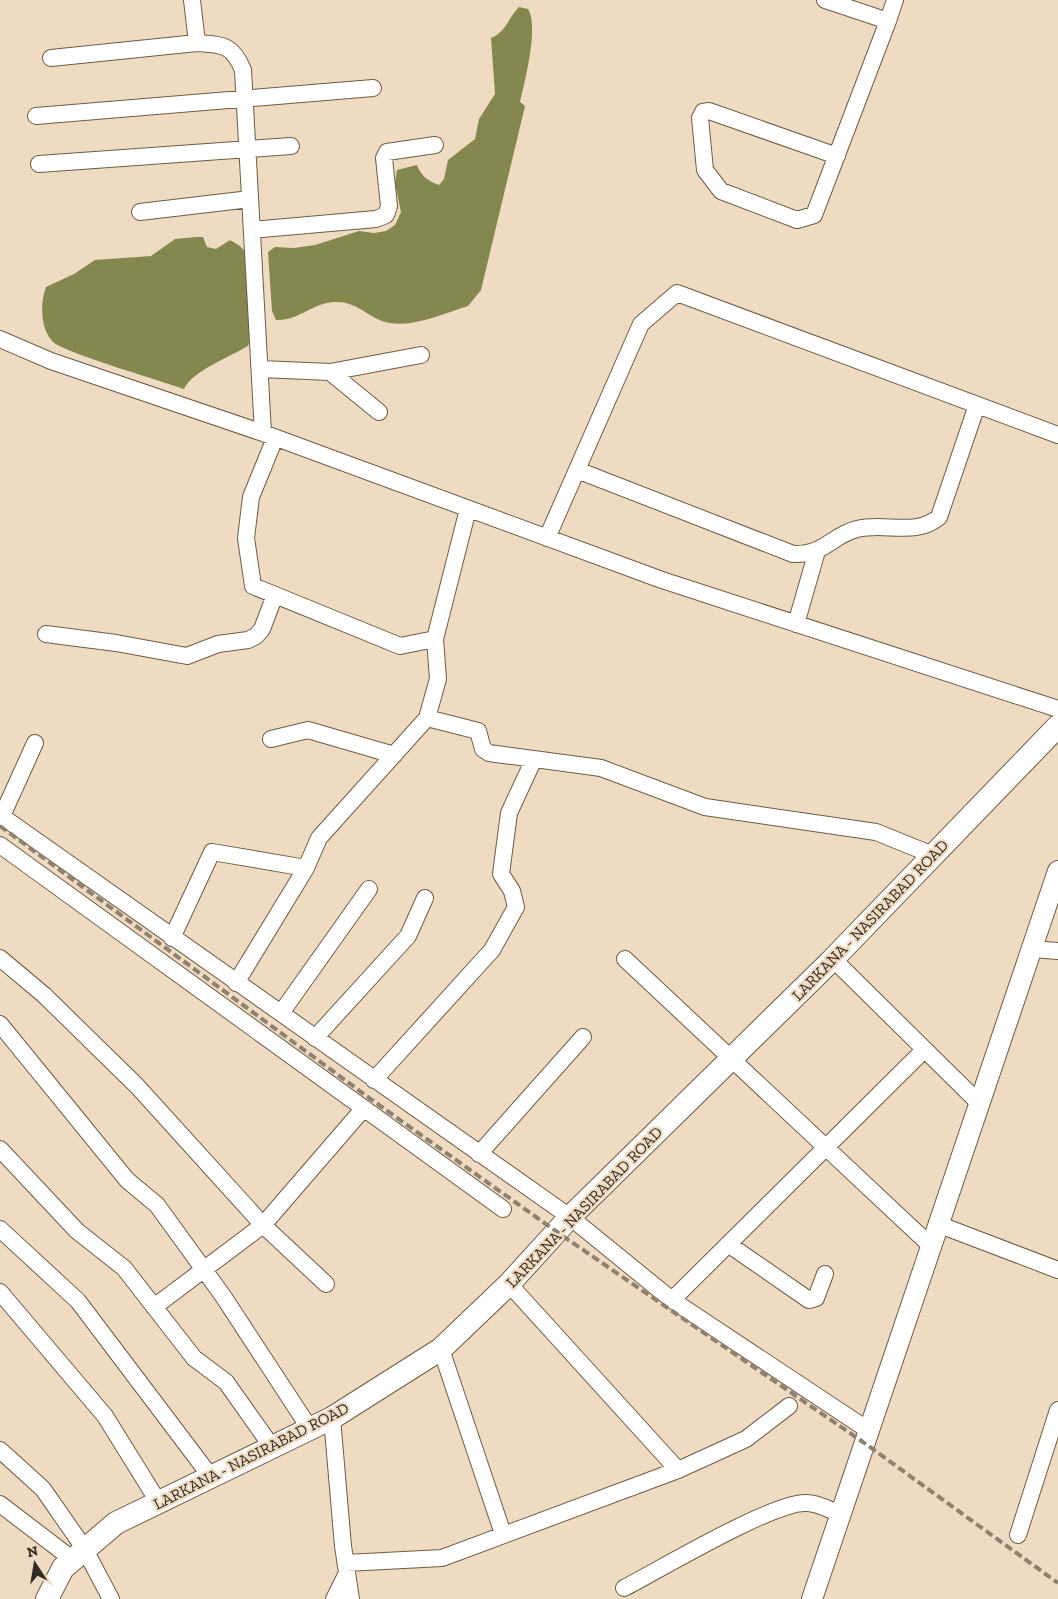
<svg xmlns="http://www.w3.org/2000/svg" width="1058" height="1599" viewBox="0 0 1058 1599" font-family="'Zilla Slab',serif">
	<rect width="100%" height="100%" fill="#efdbc1"/>
	<path fill="#84884e" d="M519 7 528 9C539 26 525 81 520 102L525 106 481 290 468 306C442 314 409 330 382 321 366 315 356 302 337 302 314 301 300 321 276 320L272 311 268 252 275 247 294 248 315 245 359 231 374 233 386 231 395 225 401 212 395 183 397 170 417 165C421 176 428 181 439 185L444 179 448 160 475 139 479 119 495 94 491 38C506 32 508 18 519 7Z
		M196 237H203L207 247 216 249 230 240 240 246 248 255 253 329 248 346C230 357 192 371 184 389 162 381 65 353 53 342 40 329 40 303 46 287L74 274 95 260 151 256 175 239Z"/>
	<g fill="none" stroke-linecap="round" stroke-linejoin="round">
		<defs>
			<path id="minor" d="M192 0 197 43C223 45 232 44 243 70L263 433
				M825 0 888 21
				M51 58 197 43
				M36 116 373 88
				M837 156 709 111 703 112 700 118 705 170 721 191 797 220 814 215 888 21 895 0
				M39 164 291 146
				M140 212 250 199
				M252 230 376 219 386 215 389 206 384 158 387 152 435 145
				M0 339 51 361 263 433 662 580 1058 709
				M261 369 330 372 421 355
				M330 372 379 412
				M275 438 251 497 246 538 253 586 400 646 435 639
				M577 470 793 554C825 555 832 535 857 529 885 522 916 537 939 517L977 405
				M547 538 641 324 677 293 1058 435
				M796 624 817 551
				M46 634 116 643 187 656 218 644 248 640 256 636 262 629 275 595
				M427 718 478 731 483 749 489 753 601 768 705 807 876 832 933 855
				M271 739 308 730 394 755
				M0 815 570 1217 672 1300 868 1430
				M2 816 35 743
				M0 845 503 1209
				M172 938 212 852 306 868
				M1033 949 1058 951
				M0 958 44 995 137 1086 263 1225 326 1284
				M625 959 932 1247
				M833 959 980 1104
				M236 983 306 868 319 838 427 718 438 679 435 639 468 509
				M281 1013 369 889
				M0 1024 127 1180 157 1205 223 1296 310 1429
				M315 1038 408 936 425 898
				M374 1080 492 950 516 907 512 891 501 874 509 813 534 759
				M0 1149 77 1231 124 1268 194 1358 226 1382 272 1447
				M479 1154 583 1037
				M940 1225 1058 1270
				M0 1229 78 1301 211 1477
				M728 1244 809 1300 816 1298 825 1274
				M509 1284 678 1470
				M0 1292 105 1416 159 1503
				M672 1300 923 1051
				M154 1307 263 1225 364 1108
				M441 1349 503 1534
				M332 1418 343 1546 351 1599
				M0 1450 43 1489 84 1548 111 1599
				M0 1504 72 1559
				M1018 1535 1058 1410
				M346 1563 442 1558 678 1470 746 1439 789 1406
				M624 1588C659 1570 776 1500 807 1503 818 1503 830 1510 840 1514
				M334 1599 347 1573"/>
			<path id="tertiary" d="M812 1599 1058 871"/>
			<path id="secondary" d="M47 1599 63 1568 116 1523 332 1418 441 1349 509 1284 570 1217 833 959 1058 726"/>
		</defs>
		<use href="#minor" stroke="#6d5c46" stroke-width="18"/>
		<use href="#tertiary" stroke="#6d5c46" stroke-width="22"/>
		<use href="#secondary" stroke="#6d5c46" stroke-width="24"/>
		<use href="#minor" stroke="#fff" stroke-width="16"/>
		<use href="#tertiary" stroke="#fff" stroke-width="20"/>
		<use href="#secondary" stroke="#fff" stroke-width="22"/>
		<path stroke="#8e816f" stroke-width="4" stroke-dasharray="8 4" stroke-linecap="butt" d="M0 826 372 1100 557 1232 863 1442 1058 1583"/>
	</g>
	<g text-anchor="middle" dominant-baseline="central" stroke-width="4.5" stroke-linejoin="round" paint-order="stroke">
		<g font-size="16" fill="#342c23" stroke="#efdbc1">
			<text transform="translate(870 920) rotate(-46)">LARKANA - NASIRABAD ROAD</text>
			<text transform="translate(584 1207) rotate(-46)">LARKANA - NASIRABAD ROAD</text>
			<text transform="translate(251 1456) rotate(-27)">LARKANA - NASIRABAD ROAD</text>
		</g>
	</g>
	<g transform="translate(35 1564) rotate(348)" stroke="#efdbc1" stroke-width="4" paint-order="stroke">
	<path d="M0-4L9 19L0 12L-9 19Z" fill="#342c23"/>
	<text y="-8" font-size="14" font-weight="bold" text-anchor="middle" fill="#342c23">N</text>
	</g>
</svg>
